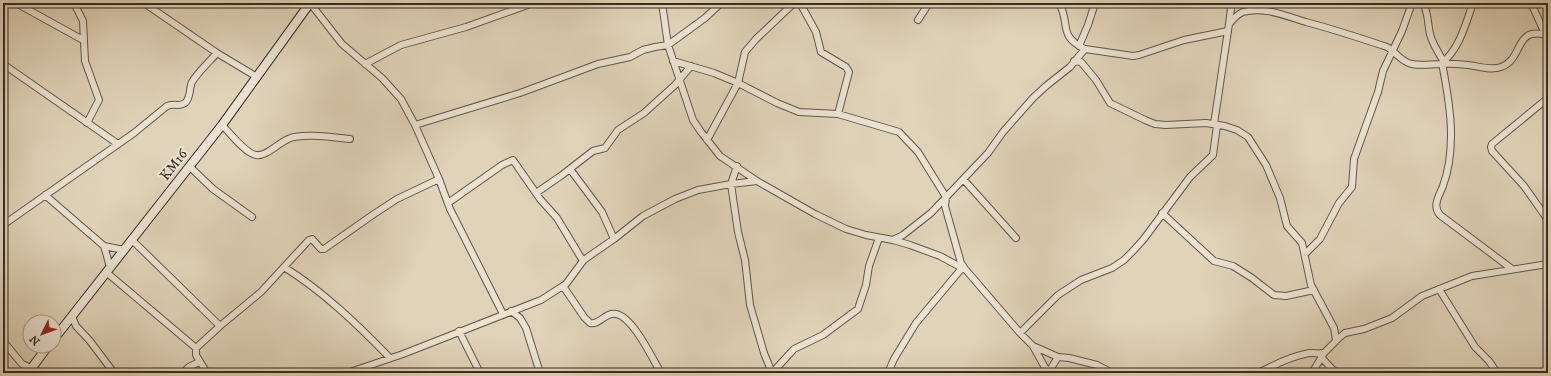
<svg xmlns="http://www.w3.org/2000/svg" width="1551" height="376" viewBox="0 0 1551 376" font-family="'IM FELL DW Pica',serif">
	<rect width="100%" height="100%" fill="#e0d3b9"/>
	<filter id="stains"><feTurbulence type="fractalNoise" baseFrequency=".005" numOctaves="4"/><feColorMatrix values="0 0 0 0 .2 0 0 0 0 .09 0 0 0 0 .02 0 0 0 .5 -.17"/></filter>
	<radialGradient id="worn" r=".72"><stop offset=".6" stop-color="#630" stop-opacity="0"/><stop offset="1" stop-color="#630" stop-opacity=".3"/></radialGradient>
	<g fill="none" stroke-linecap="round" stroke-linejoin="round">
		<defs>
			<path id="street" d="M16 3 83 40
				M74 3 83 21 85 61 99 100 87 123
				M144 3 217 53 257 77
				M310 3 342 44 382 78 401 99 415 125 439 179 450 209 503 314
				M662 3 668 45 693 120 701 132 720 156 757 181 815 214 846 229 866 235 893 240 910 245 940 256 966 270 1020 333 1033 346 1048 373
				M800 3 816 32 821 52 846 67 849 72 838 114
				M1059 3C1071 24 1057 35 1085 49L1133 56 1139 55 1184 40 1228 31
				M1423 3C1429 15 1427 21 1430 34 1432 43 1439 54 1444 62
				M1474 3 1472 6C1465 26 1459 49 1442 63 1450 104 1457 147 1443 186 1439 196 1432 206 1440 215L1512 269
				M1531 3 1548 40
				M918 20 929 3
				M1229 24C1233 20 1237 14 1243 12 1263 6 1286 16 1306 22 1333 29 1360 38 1387 47 1396 52 1401 62 1412 64 1421 66 1431 64 1440 64 1449 63 1459 64 1468 65 1478 66 1491 71 1501 67 1524 59 1514 26 1546 35
				M1079 46 1088 25 1095 3
				M673 61 714 73 738 83 777 103 799 112 838 114 899 132 918 152 946 197 945 206 961 263 965 269
				M1074 61 1081 62 1096 80 1110 103 1145 120 1155 124 1166 125 1206 123 1225 126 1237 130 1248 137 1266 165 1280 198 1287 226 1302 243 1311 285 1334 328 1336 340
				M3 64 118 144
				M365 64 401 45 466 27 533 3
				M1548 98 1492 144 1491 147 1492 151 1524 186 1548 220
				M222 125C230 133 246 154 256 155 268 157 281 139 294 137 313 134 332 137 350 139
				M415 125 520 93 598 64 630 57 643 50 655 47 668 45 705 18 721 3
				M707 140 738 83 745 52 756 39 794 3
				M737 166 731 184 738 232 745 260 750 305 764 353 772 373 794 349 823 335 858 309 866 285 869 266 879 238
				M190 167 213 189 252 217
				M570 169 602 212 614 239
				M964 180 1016 238
				M536 193 562 175 593 151 605 148 618 130 644 113 675 85 691 66
				M45 195 104 246 124 250
				M448 203 502 165 513 160 540 199 557 218 583 261
				M1162 213 1214 261 1233 266 1252 278 1274 295 1286 296 1314 290
				M3 225 134 133 167 106C173 103 179 107 185 103 191 98 189 88 192 82 198 72 209 62 217 53
				M132 240 220 326
				M893 240 903 235 931 213 988 153 1003 132 1033 98 1046 86 1070 67 1085 49
				M104 246 110 267
				M1305 254 1320 239 1339 203 1352 187 1354 159 1378 92 1383 71 1402 31 1412 3
				M284 267 309 240 312 239 321 249H324L374 214 397 199 439 179
				M106 272 196 348
				M563 286 584 317 590 323C600 325 605 312 616 314 633 317 652 358 661 373
				M1439 289 1475 347 1489 361 1497 373
				M511 311 520 318 526 328 540 373
				M72 316 76 326 90 341 114 373
				M459 331 480 373
				M1020 333 1058 295 1081 280 1112 268 1124 260 1132 252 1143 240 1190 177 1213 155 1217 125 1214 124 1229 24 1231 8 1228 3
				M3 341 22 364 31 368
				M1033 346 1058 357 1069 358 1097 365 1112 373
				M1321 357 1331 368 1337 373
				M182 373 189 367 199 362
				M207 373 196 355V348L220 326 261 292 284 267C324 292 358 325 390 358
				M347 373 403 354 541 300 566 284 583 261 588 257 614 239 643 216 675 199 698 190 731 184 757 181
				M888 373 894 359 916 323 962 268
				M1048 373 1058 357
				M1258 373C1273 366 1288 357 1305 354 1311 352 1317 354 1324 353
				M1312 373 1324 353 1340 337 1345 333 1364 329 1392 318 1422 296 1472 276 1548 264"/>
			<path id="secondary" d="M54 339 222 125 310 3
				M28 373 48 346"/>
		</defs>
		<use href="#street" stroke="#605648" stroke-width="8"/>
		<use href="#secondary" stroke="#362c23" stroke-width="10"/>
		<use href="#street" stroke="#ebe2d2" stroke-width="6"/>
		<use href="#secondary" stroke="#ebe2d2" stroke-width="8"/>
	</g>
	<g text-anchor="middle" dominant-baseline="central" stroke-width="4" stroke-linejoin="round" paint-order="stroke">
		<g font-size="14" fill="#362c23" stroke="#ebe2d2">
			<text transform="translate(174 165) rotate(-52)">KM16</text>
		</g>
	</g>
	<rect width="1551" height="376" fill="none" stroke="#e0d3b9" stroke-width="16"/>
	<rect x="4" y="4" width="1543" height="368" fill="none" stroke="#362c23" stroke-width="2"/>
	<rect x="8" y="8" width="1535" height="360" fill="none" stroke="#362c23"/>
	<g transform="translate(42 334) rotate(228)"><circle r="19" fill="#ebe2d2" stroke="#a3998c"/>
	<path d="M0-3L7 15L0 10L-7 15Z" fill="#8f2418"/>
	<text y="-6" font-size="11" font-weight="bold" text-anchor="middle" fill="#362c23">N</text>
	</g>
	<rect width="100%" height="100%" filter="url(#stains)"/>
	<rect width="100%" height="100%" fill="url(#worn)"/>
</svg>
